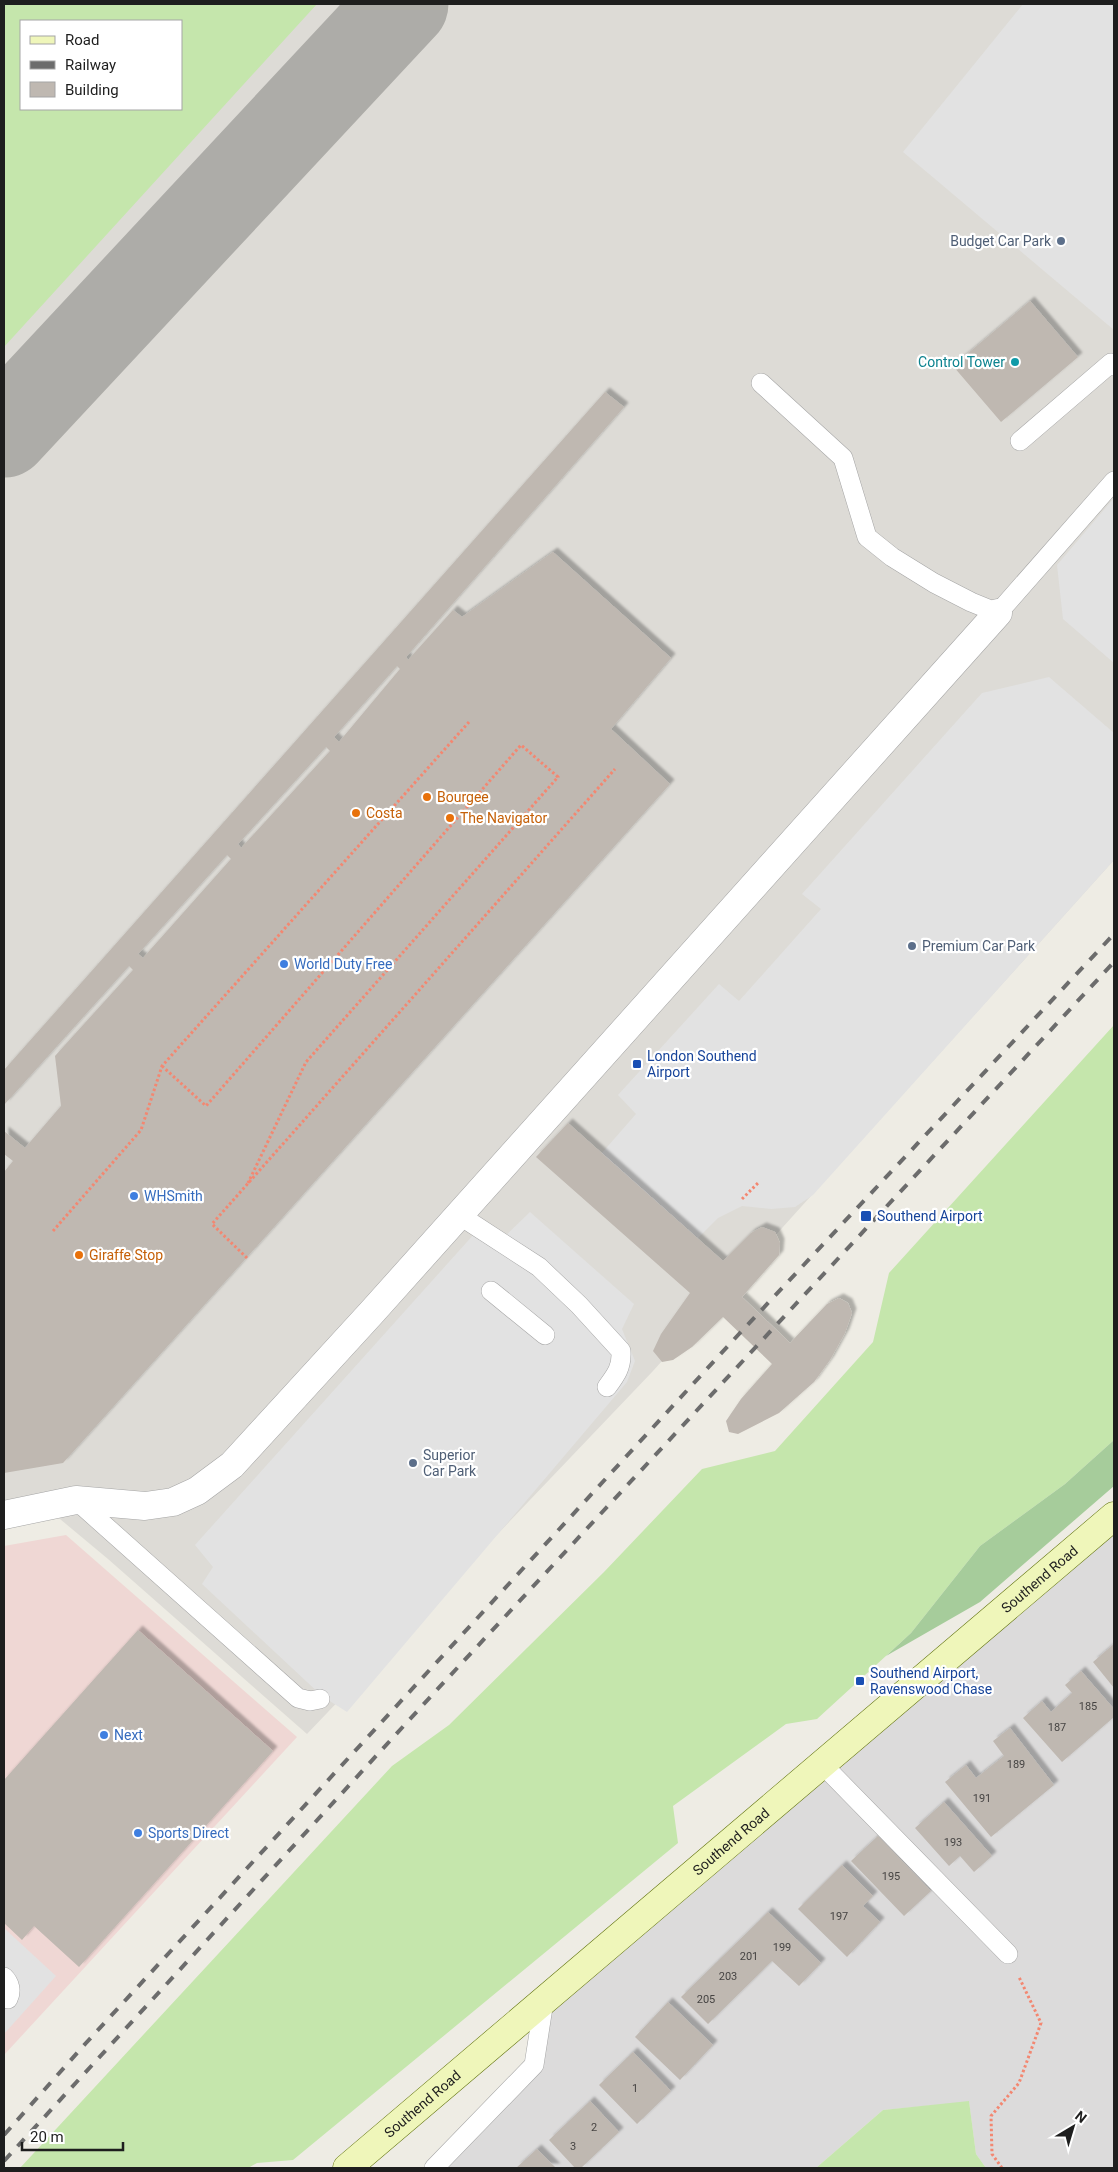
<svg xmlns="http://www.w3.org/2000/svg" width="1118" height="2172" viewBox="0 0 1118 2172" font-family="Roboto,sans-serif">
	<defs>
		<filter id="shadow"><feDropShadow dx="4.5" dy="-4.5" stdDeviation="1" flood-color="#0004"/></filter>
	</defs>
	<rect width="100%" height="100%" fill="#eeece4"/>
	<path fill="#dcdbdb" d="M1114 1516 1113 2168H986L976 2154 969 2102 883 2110 816 2168H434L534 2065 544 2001Z"/>
	<path fill="#efd7d4" d="M66 1535 297 1737 4 2055V1546Z"/>
	<path fill="#dddbd6" fill-rule="evenodd" d="M4 4H1114V860L653 1371 307 1734 108 1559 42 1504 4 1510ZM21 21H181V109H21Z"/>
	<path fill="#c5e6ac" fill-rule="evenodd" d="M4 4H317L4 347ZM21 21H181V109H21Z
		M1114 1025V1440L1065 1484 980 1546 911 1633 817 1719 786 1724 673 1806 678 1843 293 2160 257 2163 248 2168H20L392 1766 449 1725 604 1572 702 1469 775 1451 873 1342 889 1273Z
		M969 2101 976 2154 986 2168H816L883 2110Z"/>
	<path fill="#a6cc9b" d="M1114 1440V1486L980 1602 886 1656 911 1633 980 1546 1065 1484Z"/>
	<path fill="#e2e2e2" d="M1023 4H1114V330L903 152Z
		M1114 498V663L1063 619 1057 565Z
		M1049 677 1114 733V860L813 1195 795 1207 771 1209 742 1206 718 1218 698 1238 601 1154 636 1114 618 1095 719 984 739 1001 821 909 802 894 982 693Z
		M530 1212 634 1304 622 1329 635 1361 627 1382 347 1712 322 1696 202 1584 213 1567 195 1545 475 1233 495 1246Z
		M4 1928 56 1976 4 2034Z"/>
	<g fill="none" stroke-linecap="round" stroke-linejoin="round">
		<path stroke="#adaca8" stroke-width="91" d="M4 432 403 4"/>
	</g>
	<path fill="#bfb8b1" fill-rule="evenodd" filter="url(#shadow)" d="M1030 301 1078 357 1001 422 953 366Z
		M605 392 624 407 406 657 408 660 453 610 462 617 553 552 671 658 611 729 670 784 63 1463 4 1473V1172L13 1161 4 1154V1131L25 1148 61 1106 55 1056 133 970 129 966 4 1105V1070ZM397 666 400 669 339 742 334 737ZM326 747 330 751 241 848 238 844ZM227 855 231 859 143 958 138 954Z
		M568 1123 723 1261 751 1233 762 1227 775 1232 780 1243 779 1255 742 1297 790 1343 827 1304 839 1298 848 1303 852 1313 845 1333 830 1360 814 1382 779 1413 738 1434 729 1432 726 1421 741 1399 772 1364 723 1317 692 1347 673 1360 662 1362 653 1351 661 1334 690 1293 536 1157Z
		M138 1630 273 1751 79 1967 34 1926 22 1940 4 1923V1780Z
		M1114 1644V1688L1093 1662Z
		M1081 1671 1114 1709V1717L1062 1762 1023 1718 1042 1701 1051 1712 1072 1693 1065 1685Z
		M1010 1728 1054 1785 991 1837 945 1782 966 1765 976 1778 1004 1756 993 1741Z
		M944 1802 992 1856 974 1872 960 1856 949 1866 915 1828Z
		M878 1836 931 1891 904 1916 851 1861Z
		M842 1865 873 1896 863 1906 880 1922 847 1957 798 1909Z
		M768 1912 821 1963 799 1986 772 1961 708 2024 681 1997Z
		M668 2002 713 2045 680 2080 635 2037Z
		M633 2052 671 2091 637 2124 599 2085Z
		M590 2101 619 2132 581 2168H575L549 2140Z
		M537 2149 556 2168H516Z"/>
	<g fill="none" stroke-linecap="round" stroke-linejoin="round">
		<defs>
			<path id="lane" d="M761 383 843 458 867 537 892 557 934 583 971 602 998 613 1114 481
				M1020 441 1111 363 1114 366
				M459 1215 539 1267 579 1305 621 1351C622 1367 616 1375 607 1387
				M491 1291 545 1335
				M76 1500 298 1698 310 1701 320 1699
				M822 1764 1008 1954
				M4 1977C10 1983 12 1991 8 1999
				M434 2168 534 2065 544 2001"/>
			<path id="street" d="M4 1515 76 1500 145 1506 173 1502 197 1491 232 1465 373 1311 998 613"/>
			<g id="secondary">
				<path id="s1" d="M347 2168 1114 1516"/>
			</g>
		</defs>
		<use href="#lane" stroke="#a5a5a5" stroke-width="20"/>
		<use href="#street" stroke="#a5a5a5" stroke-width="29"/>
		<use href="#secondary" stroke="#5e700a" stroke-width="29"/>
		<path stroke="#f38771" stroke-width="3" stroke-dasharray="2.5 2.5" stroke-linecap="butt" d="M162 1066 206 1106 521 745 558 777 306 1062 248 1183
			M742 1199 759 1182
			M53 1231 141 1130 162 1066 469 722
			M247 1258 212 1224 615 769
			M1002 2168 992 2154 991 2116 1019 2083 1041 2023 1019 1977"/>
		<use href="#lane" stroke="#fff" stroke-width="19"/>
		<use href="#street" stroke="#fff" stroke-width="28"/>
		<use href="#secondary" stroke="#eff6ba" stroke-width="28"/>
		<path stroke="#6c6c6c" stroke-width="4" stroke-dasharray="10 10" stroke-linecap="butt" d="M4 2135 86 2043 739 1334 1114 934
			M4 2161 433 1694 1114 962"/>
	</g>
	<g fill="#5c6f8a" stroke="#fff" stroke-width="2">
		<circle cx="1061" cy="241" r="5"/>
		<circle cx="912" cy="946" r="5"/>
		<circle cx="413" cy="1463" r="5"/>
	</g>
	<circle fill="#0f9aa8" stroke="#fff" stroke-width="2" cx="1015" cy="362" r="5"/>
	<g fill="#e8710a" stroke="#fff" stroke-width="2">
		<circle cx="427" cy="797" r="5"/>
		<circle cx="356" cy="813" r="5"/>
		<circle cx="450" cy="818" r="5"/>
		<circle cx="79" cy="1255" r="5"/>
	</g>
	<g fill="#3f7fe0" stroke="#fff" stroke-width="2">
		<circle cx="284" cy="964" r="5"/>
		<circle cx="134" cy="1196" r="5"/>
		<circle cx="104" cy="1735" r="5"/>
		<circle cx="138" cy="1833" r="5"/>
	</g>
	<g fill="#1a4fb4" stroke="#fff" stroke-width="2">
		<rect x="632" y="1059" width="10" height="10" rx="2.5"/>
		<rect x="860" y="1210" width="12" height="12" rx="2.5"/>
		<rect x="855" y="1676" width="10" height="10" rx="2.5"/>
	</g>
	<g text-anchor="middle" dominant-baseline="central" stroke-width="4.5" stroke-linejoin="round" paint-order="stroke">
		<g font-size="11" fill="#464443">
			<text x="1088" y="1706">185</text>
			<text x="1057" y="1727">187</text>
			<text x="1016" y="1764">189</text>
			<text x="982" y="1798">191</text>
			<text x="953" y="1842">193</text>
			<text x="891" y="1876">195</text>
			<text x="839" y="1916">197</text>
			<text x="782" y="1947">199</text>
			<text x="749" y="1956">201</text>
			<text x="728" y="1976">203</text>
			<text x="706" y="1999">205</text>
			<text x="635" y="2088">1</text>
			<text x="594" y="2127">2</text>
			<text x="573" y="2146">3</text>
		</g>
		<g font-size="14" fill="#4e5e75" stroke="#fff" text-anchor="start">
			<text x="1051" y="241" text-anchor="end">Budget Car Park</text>
			<text x="922" y="946">Premium Car Park</text>
			<text x="423" y="1455">Superior<tspan x="423" dy="16">Car Park</tspan></text>
		</g>
		<g font-size="14" fill="#0d838f" stroke="#fff" text-anchor="end">
			<text x="1005" y="362">Control Tower</text>
		</g>
		<g font-size="14" fill="#c56008" stroke="#fff" text-anchor="start">
			<text x="437" y="797">Bourgee</text>
			<text x="366" y="813">Costa</text>
			<text x="460" y="818">The Navigator</text>
			<text x="89" y="1255">Giraffe Stop</text>
		</g>
		<g font-size="14" fill="#366cbe" stroke="#fff" text-anchor="start">
			<text x="294" y="964">World Duty Free</text>
			<text x="144" y="1196">WHSmith</text>
			<text x="114" y="1735">Next</text>
			<text x="148" y="1833">Sports Direct</text>
		</g>
		<g font-size="14" fill="#164399" stroke="#fff" text-anchor="start">
			<text x="647" y="1056">London Southend<tspan x="647" dy="16">Airport</tspan></text>
			<text x="877" y="1216">Southend Airport</text>
			<text x="870" y="1673">Southend Airport,<tspan x="870" dy="16">Ravenswood Chase</tspan></text>
		</g>
		<g font-size="14" fill="#1e1e1e" stroke="#fff">
			<text stroke="none"><textPath href="#s1" startOffset="909">Southend Road</textPath></text>
			<text stroke="none"><textPath href="#s1" startOffset="504">Southend Road</textPath></text>
			<text stroke="none"><textPath href="#s1" startOffset="99">Southend Road</textPath></text>
		</g>
	</g>
	<rect width="1118" height="2172" fill="none" stroke="#1e1e1e" stroke-width="10"/>
	<rect x="20" y="20" width="162" height="90" fill="#ffffff" stroke="#a5a5a5"/>
	<rect x="30" y="36" width="25" height="8" fill="#eff6ba" stroke="#a5a5a5"/>
	<text x="65" y="45" font-size="15" fill="#1e1e1e">Road</text>
	<rect x="30" y="61" width="25" height="8" fill="#6c6c6c" stroke="#a5a5a5"/>
	<text x="65" y="70" font-size="15" fill="#1e1e1e">Railway</text>
	<rect x="30" y="82" width="25" height="15" fill="#bfb8b1" stroke="#a5a5a5"/>
	<text x="65" y="95" font-size="15" fill="#1e1e1e">Building</text>
	<g transform="translate(1073 2127) rotate(38)" stroke="#ffffff" stroke-width="4" paint-order="stroke">
	<path d="M0-4L9 19L0 12L-9 19Z" fill="#1e1e1e"/>
	<text y="-8" font-size="14" font-weight="bold" text-anchor="middle" fill="#1e1e1e">N</text>
	</g>
	<path d="M22 2142v8h101v-8" fill="none" stroke="#1e1e1e" stroke-width="2.5"/>
	<text x="30" y="2142" font-size="15" fill="#1e1e1e" stroke="#ffffff" stroke-width="4" paint-order="stroke">20 m</text>
</svg>
